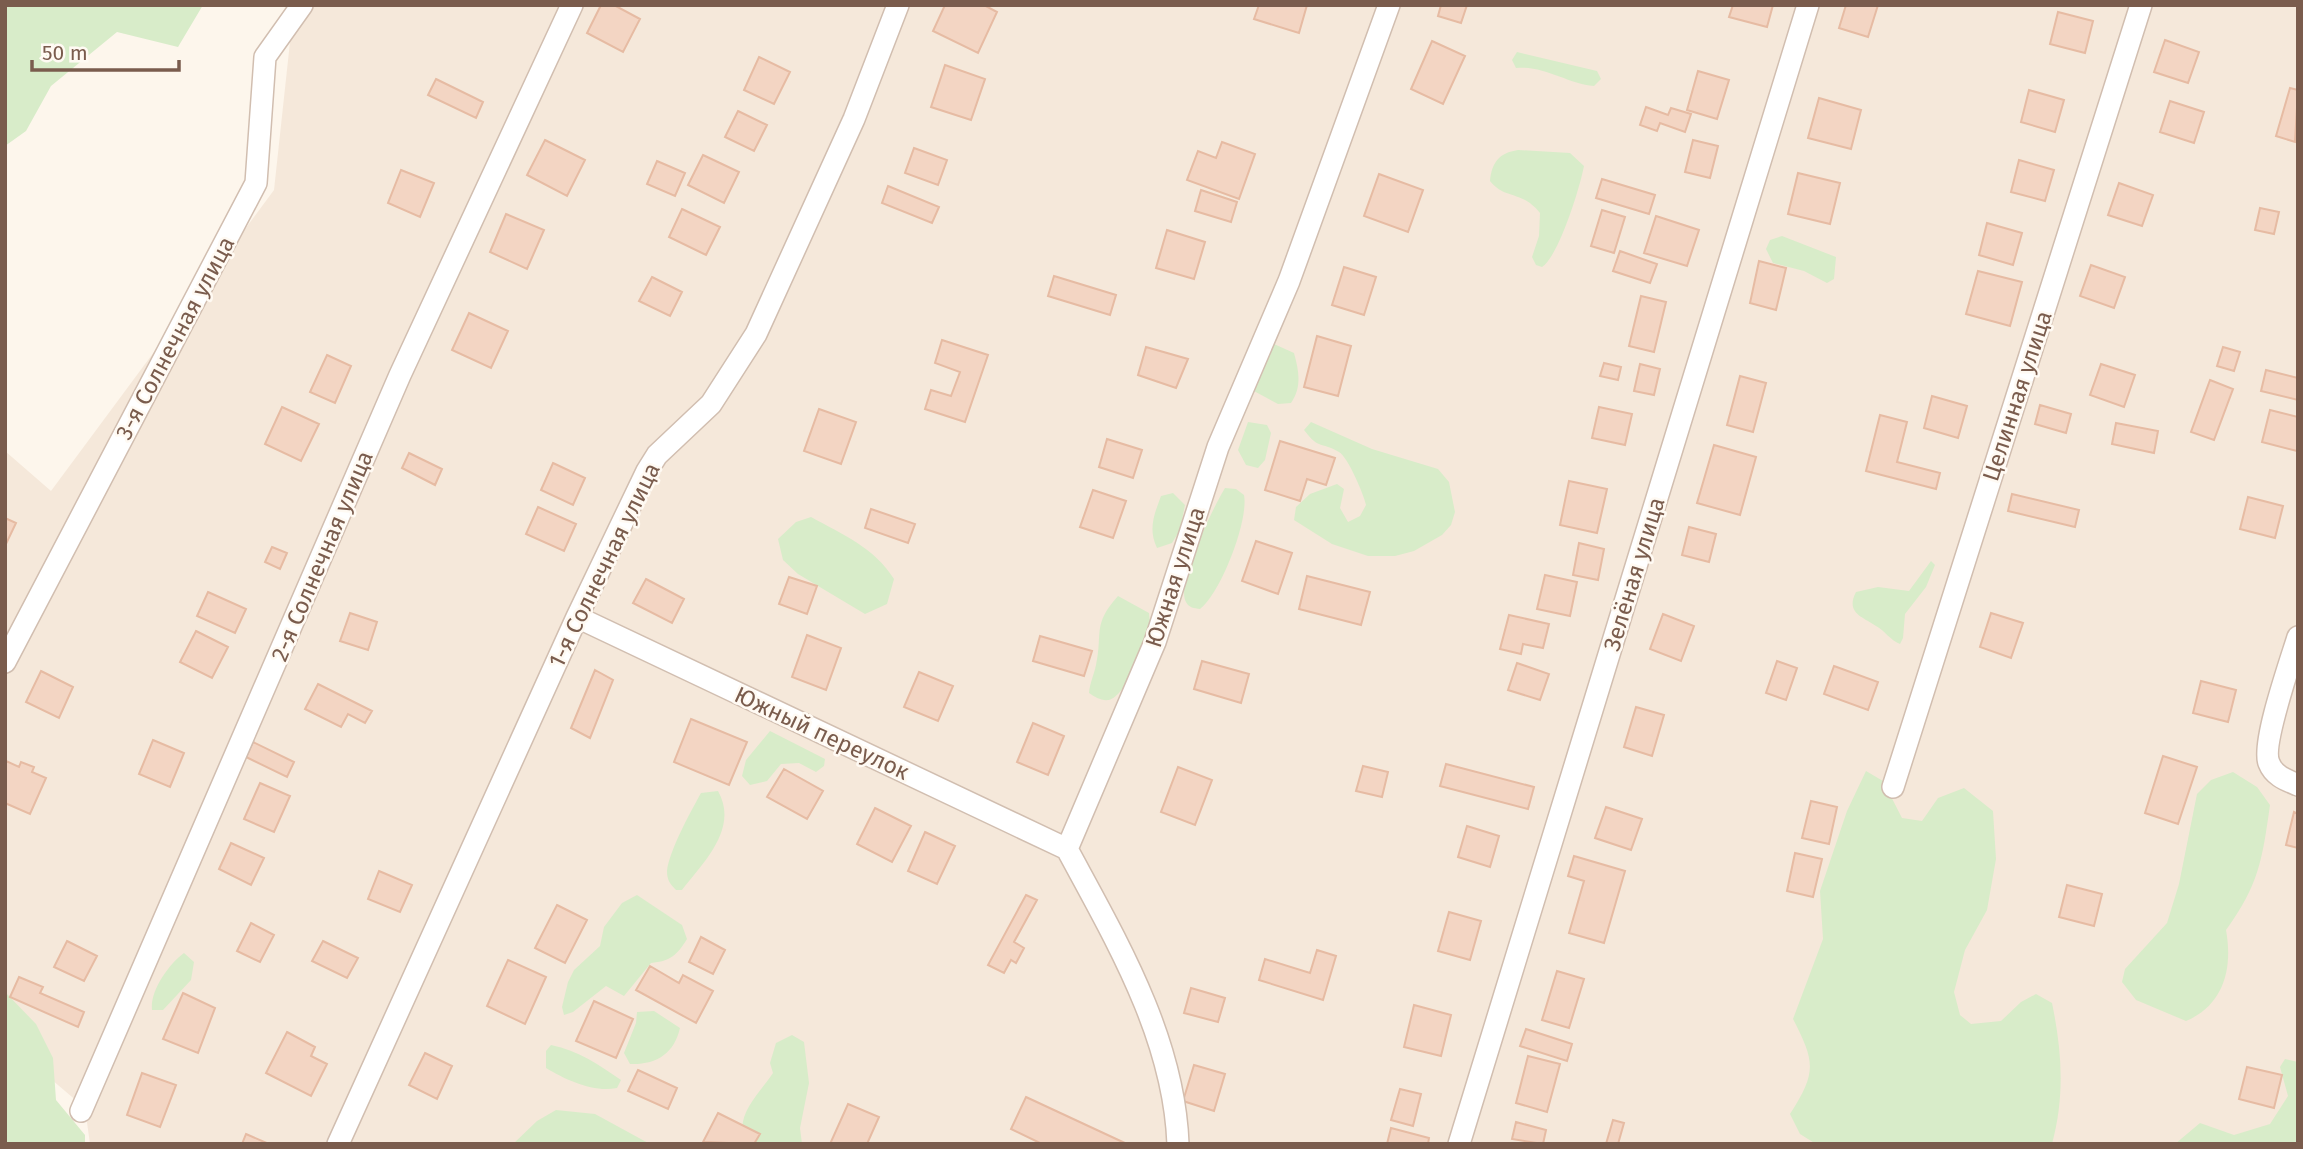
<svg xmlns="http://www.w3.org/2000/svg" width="2303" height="1149" viewBox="0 0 2303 1149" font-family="'Fira Sans',sans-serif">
	<rect width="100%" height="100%" fill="#fdf6ec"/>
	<path fill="#f5e8da" d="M294 5H2298V1144H90L85 1108 5 1040V451L51 491 274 190Z"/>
	<path fill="#d8ecc9" d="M5 5H203L178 47 117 32 51 86 26 131 5 146Z
		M1517 52 1597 71 1601 79 1594 86C1568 84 1544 65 1516 68L1512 60Z
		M1518 150 1570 153 1584 166C1580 187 1559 256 1542 267L1536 265 1532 257 1539 236 1540 213C1522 190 1505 200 1490 181 1492 162 1499 153 1518 150Z
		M1782 236 1836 257 1834 279 1827 283 1804 271 1773 263 1766 249 1770 240Z
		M1274 344 1294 353C1299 371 1302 387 1291 403L1278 404 1252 390 1265 352Z
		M1248 422 1267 425 1271 433 1265 460 1258 468 1246 465 1238 450Z
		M1311 422 1372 449 1438 469 1449 482 1455 512 1451 525 1442 535 1414 551 1395 556H1368L1332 544 1294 520 1296 507 1310 494 1337 484 1344 489 1340 508 1348 522 1360 516 1366 505C1364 495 1348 457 1339 452 1321 441 1320 451 1304 430Z
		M1225 488 1236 489 1244 495C1249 520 1221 593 1200 609 1194 608 1189 608 1186 602 1175 584 1214 506 1225 488Z
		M1173 493 1185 505 1180 530 1172 543 1157 548C1148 529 1154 515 1161 496Z
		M811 517C842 534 875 548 894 579L887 604 865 614 798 574 783 560 778 539 796 522Z
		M1931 561 1935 565 1926 587 1905 614 1903 638 1900 644C1890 640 1885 631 1876 626 1863 617 1845 613 1856 592L1878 587 1909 591Z
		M1118 596 1149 613C1149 618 1151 624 1151 630 1151 644 1124 697 1109 700 1101 701 1095 697 1089 693 1090 682 1094 675 1096 665 1103 632 1092 625 1118 596Z
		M770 731 825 759 824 766 816 772 799 763 781 764 767 781 750 785 742 776 746 760Z
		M1866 771 1883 781 1902 818 1922 821 1938 798 1964 788 1993 811 1996 859 1987 910 1965 950 1954 992 1960 1015 1971 1024 2001 1021 2021 1002 2036 994 2052 1003C2062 1051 2065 1096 2052 1144H1816L1800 1134 1790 1114C1817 1072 1815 1062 1793 1019L1823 939 1820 891 1847 811Z
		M2233 772 2257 787 2270 805C2262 861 2259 884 2226 930 2233 968 2224 1005 2186 1021L2136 1000 2122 982 2125 969 2167 923 2179 884 2197 794 2211 780Z
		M718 791C739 828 704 862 682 890H676C670 884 667 880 667 871 669 851 691 811 701 793Z
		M637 895 682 925 687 939C677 955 671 961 651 963L624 996 606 986 573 1012 564 1015 562 1007 568 982 574 970 600 946 604 927 622 903Z
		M184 953 194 962 191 980 163 1010H152C150 991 168 965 184 953Z
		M5 992 36 1024 53 1058 56 1100 85 1135V1144H5Z
		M654 1011 680 1028C674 1054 656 1065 630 1064L624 1053 636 1023 637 1012Z
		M792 1035 804 1042 809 1083 800 1128 802 1144H748C730 1119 760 1093 773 1073L770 1063 776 1043Z
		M551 1045C579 1051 598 1064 621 1080L617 1088C594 1093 566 1080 546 1068V1051Z
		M2285 1059 2298 1062V1144H2175L2200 1123 2234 1135 2270 1124 2288 1096 2280 1067Z
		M556 1110 595 1114 650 1144H513L537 1121Z"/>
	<path fill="#f3d5c3" stroke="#e6bba3" stroke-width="2" d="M601 5H614L640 19 623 52 587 33Z
		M945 5H984L997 12 978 53 933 31Z
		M1259 5H1307L1299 33 1254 19Z
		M1441 5H1467L1461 23 1438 16Z
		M1733 5H1773L1767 27 1729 17Z
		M1846 5H1878L1868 37 1839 28Z
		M2058 12 2093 21 2085 53 2050 44Z
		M2165 40 2199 52 2188 83 2154 72Z
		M1432 41 1465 56 1443 104 1411 89Z
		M759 57 790 72 774 104 744 90Z
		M945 65 985 79 971 120 931 107Z
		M1698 71 1729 80 1717 119 1687 110Z
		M436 79 483 102 476 118 428 95Z
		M2290 88 2298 90 2295 142 2276 136Z
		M2029 90 2064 100 2055 132 2021 122Z
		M1819 98 1861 110 1851 149 1808 138Z
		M2170 101 2204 112 2194 143 2160 132Z
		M1646 107 1668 115 1671 108 1691 114 1685 132 1660 123 1657 131 1640 125Z
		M738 111 767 125 754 151 725 137Z
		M545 140 585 160 567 196 527 175Z
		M1693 140 1718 146 1710 178 1685 172Z
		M1222 142 1255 154 1239 199 1187 180 1198 151 1216 158Z
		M914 148 947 160 938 185 905 173Z
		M703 155 739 172 724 203 688 185Z
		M2019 160 2054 170 2045 201 2011 192Z
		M657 161 685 173 675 196 647 184Z
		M401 170 434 183 420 217 388 203Z
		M1798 173 1840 183 1830 224 1788 214Z
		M1379 174 1423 190 1408 232 1364 216Z
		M1602 179 1655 195 1649 214 1596 198Z
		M2119 183 2153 195 2142 226 2108 215Z
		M888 186 939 207 932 223 882 203Z
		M1201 190 1237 202 1231 222 1195 211Z
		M2260 208 2279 212 2274 234 2255 230Z
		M682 209 720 227 706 255 669 237Z
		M1602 210 1625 217 1614 253 1591 246Z
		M506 214 544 230 527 269 490 252Z
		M1656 216 1699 230 1687 266 1644 253Z
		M1987 223 2022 233 2013 265 1979 255Z
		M1167 230 1205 242 1194 279 1156 268Z
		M1620 251 1657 264 1650 283 1613 271Z
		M1759 261 1786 268 1776 310 1750 303Z
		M2091 265 2125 277 2114 308 2080 296Z
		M1344 267 1376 277 1364 315 1332 305Z
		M1978 271 2022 282 2010 326 1966 314Z
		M1054 276 1116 295 1110 315 1048 296Z
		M652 277 682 292 670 316 639 301Z
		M1641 296 1666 302 1654 352 1629 346Z
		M469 313 508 331 491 368 452 350Z
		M1317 336 1351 346 1338 396 1304 387Z
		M942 340 988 355 965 422 925 409 931 390 951 396 960 372 935 363Z
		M1146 347 1188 359 1176 388 1138 375Z
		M2223 347 2240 352 2234 371 2217 366Z
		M327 355 351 366 335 403 310 392Z
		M1604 363 1621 367 1618 380 1600 376Z
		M1640 364 1660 369 1654 395 1634 391Z
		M2101 364 2135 375 2124 407 2090 395Z
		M2266 370 2298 378V400L2261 391Z
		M1740 376 1766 383 1753 432 1727 425Z
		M2210 380 2233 389 2214 440 2191 432Z
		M1932 396 1967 406 1958 438 1924 428Z
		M2040 405 2071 414 2066 433 2035 424Z
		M282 407 319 424 301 461 265 444Z
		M1599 407 1632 414 1625 445 1592 438Z
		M819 409 856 422 841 464 804 451Z
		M2270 410 2298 417 2297 451 2262 442Z
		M1880 415 1907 422 1897 462 1940 473 1936 489 1866 471Z
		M2116 423 2158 431 2154 453 2112 444Z
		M1107 439 1142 450 1133 478 1099 467Z
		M1280 441 1335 458 1326 485 1307 479 1300 501 1265 490Z
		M1714 445 1756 457 1740 515 1697 503Z
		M409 453 442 469 435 485 402 468Z
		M553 463 585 478 573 505 541 490Z
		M1569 481 1607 489 1597 533 1560 525Z
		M1093 490 1126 501 1113 538 1080 527Z
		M2012 494 2079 510 2075 527 2008 511Z
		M2248 497 2283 506 2275 538 2240 529Z
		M538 507 576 524 564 551 526 534Z
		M871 509 915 524 908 543 865 528Z
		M5 518 16 523 5 546Z
		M1689 527 1716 534 1709 562 1682 555Z
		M1256 541 1292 553 1278 594 1242 581Z
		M1579 543 1604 549 1598 580 1573 575Z
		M272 547 287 553 280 569 265 562Z
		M1545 575 1577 582 1570 616 1537 609Z
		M1307 576 1370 592 1361 625 1299 609Z
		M789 577 817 586 807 614 779 604Z
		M646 579 684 599 672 623 633 603Z
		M208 592 246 609 235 633 197 616Z
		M350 613 377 622 368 650 340 641Z
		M1991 613 2023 623 2011 658 1980 647Z
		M1663 614 1694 626 1681 661 1650 649Z
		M1509 615 1549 624 1543 648 1523 644 1521 654 1500 649Z
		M196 631 228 647 212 678 180 662Z
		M807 635 841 648 826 690 792 677Z
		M1040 636 1092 651 1084 676 1033 661Z
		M1202 661 1249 674 1241 703 1194 689Z
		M1777 661 1797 668 1786 700 1766 693Z
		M1517 663 1549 674 1540 700 1508 690Z
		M1834 666 1878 682 1868 710 1824 694Z
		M595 670 613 680 590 738 571 728Z
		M41 671 73 687 59 718 26 702Z
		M919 672 953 686 938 721 904 707Z
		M2201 681 2236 690 2228 722 2193 713Z
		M318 684 372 711 365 723 348 714 341 727 305 709Z
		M1636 707 1664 715 1652 756 1624 747Z
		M691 719 747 742 729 785 674 762Z
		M1033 723 1064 736 1048 775 1017 762Z
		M153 740 184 753 170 787 139 774Z
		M253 742 294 762 287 777 246 757Z
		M2163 756 2197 767 2178 824 2145 813Z
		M6 761 19 767 21 762 34 767 32 772 46 778 30 814 5 803Z
		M1446 764 1534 787 1528 809 1440 786Z
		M1363 766 1388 772 1382 797 1356 791Z
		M1178 767 1212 780 1195 825 1161 812Z
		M784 769 823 791 807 819 767 797Z
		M260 783 290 796 274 832 244 819Z
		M1811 801 1837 807 1829 844 1802 838Z
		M1606 807 1642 819 1631 850 1595 838Z
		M875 808 911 826 892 862 857 844Z
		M2294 812 2298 814V848L2286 845Z
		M1467 826 1499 836 1490 867 1458 857Z
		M925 832 955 846 937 884 908 871Z
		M231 843 264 858 251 885 219 869Z
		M1795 853 1822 859 1813 897 1787 891Z
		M1574 856 1625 871 1604 943 1569 933 1584 881 1568 876Z
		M379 871 412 885 400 912 368 899Z
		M2067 885 2102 894 2094 926 2059 917Z
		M1026 895 1037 900 1014 942 1024 948 1016 963 1011 960 1004 973 988 965Z
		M557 905 587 920 565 963 535 948Z
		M1449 912 1481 921 1470 960 1438 951Z
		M251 923 274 935 260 962 237 951Z
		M701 937 725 950 713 974 689 962Z
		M67 941 97 956 84 981 54 967Z
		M323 941 358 958 347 978 312 961Z
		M1317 950 1336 956 1323 1000 1259 980 1265 959 1310 973Z
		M508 960 546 977 525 1024 487 1006Z
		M650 966 679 983 683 975 713 991 696 1023 636 990Z
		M1557 971 1584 979 1569 1028 1542 1020Z
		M19 977 43 987 40 993 84 1012 78 1027 10 997Z
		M1191 988 1225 998 1218 1022 1184 1013Z
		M183 993 215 1008 198 1053 163 1039Z
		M594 1001 633 1019 616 1058 576 1041Z
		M1414 1005 1451 1015 1441 1056 1404 1047Z
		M1526 1029 1572 1044 1567 1061 1520 1046Z
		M287 1032 315 1047 311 1056 327 1064 311 1096 266 1073Z
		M425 1053 452 1066 437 1099 409 1085Z
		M1528 1056 1560 1064 1547 1112 1516 1103Z
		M1194 1065 1225 1074 1214 1111 1183 1101Z
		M2247 1067 2282 1075 2274 1108 2239 1099Z
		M638 1070 677 1088 668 1109 628 1091Z
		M142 1073 176 1085 160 1127 127 1115Z
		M1400 1089 1421 1094 1413 1126 1391 1120Z
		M1026 1097 1127 1144H1042L1011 1129Z
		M848 1104 879 1117 867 1144H830Z
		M718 1113 760 1134 754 1144 703 1142Z
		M1613 1120 1624 1123 1618 1144H1606Z
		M1516 1122 1546 1130 1543 1144 1512 1139Z
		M1391 1128 1429 1138 1428 1144H1387Z
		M246 1134 269 1144H242Z"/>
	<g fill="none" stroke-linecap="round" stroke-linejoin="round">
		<defs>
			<path id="minor" d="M577 617 1067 849
				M2298 637C2291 660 2261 745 2269 763 2274 776 2286 780 2298 785
				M5 662 256 183 265 57 302 5
				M1893 787 2141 5
				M81 1111 400 375 572 5
				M338 1144 577 617 647 471 657 455 711 404 756 334 854 119 898 5
				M1178 1144C1174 1037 1116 940 1067 849L1155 642 1218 447 1289 281 1389 5
				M1459 1144 1808 5"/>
		</defs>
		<use href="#minor" stroke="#d1beb0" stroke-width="24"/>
		<use href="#minor" stroke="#fff" stroke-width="21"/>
	</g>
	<g text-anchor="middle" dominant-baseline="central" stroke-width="5" stroke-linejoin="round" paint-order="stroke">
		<g font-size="23" fill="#7a5c4d" stroke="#fffaf3">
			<text transform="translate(175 338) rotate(-62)">3-я Солнечная улица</text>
			<text transform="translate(2017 396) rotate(-72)">Целинная улица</text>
			<text transform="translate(322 556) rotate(-67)">2-я Солнечная улица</text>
			<text transform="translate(604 565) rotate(-64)">1-я Солнечная улица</text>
			<text transform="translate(1634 574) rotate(-73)">Зелёная улица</text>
			<text transform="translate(1175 577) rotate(-72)">Южная улица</text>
			<text transform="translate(822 733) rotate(25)">Южный переулок</text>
		</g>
	</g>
	<rect width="2303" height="1149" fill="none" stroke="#7a5c4d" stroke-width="14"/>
	<path d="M32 60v10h147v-10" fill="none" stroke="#7a5c4d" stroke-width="3.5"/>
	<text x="42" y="60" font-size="21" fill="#7a5c4d" stroke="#fffaf3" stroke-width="5" paint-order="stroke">50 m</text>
</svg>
